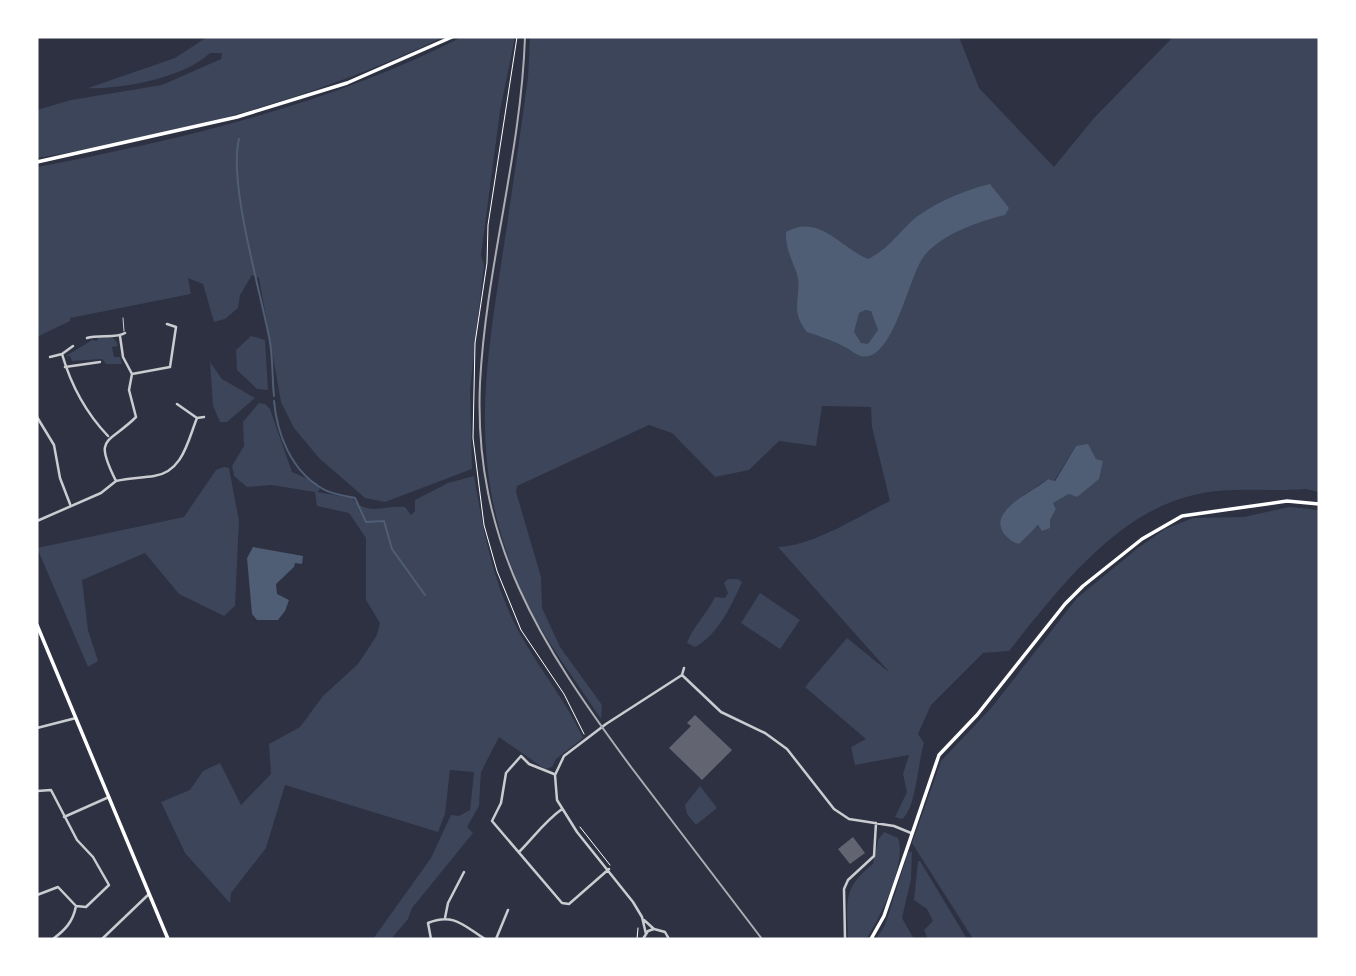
<svg xmlns="http://www.w3.org/2000/svg" width="1356" height="976" viewBox="0 0 1356 976" font-family="'Roboto Condensed',sans-serif">
	<rect width="100%" height="100%" fill="#2d3142"/>
	<path fill="#3c4559" fill-rule="evenodd" d="M207 37H443C319 98 173 136 37 158V110L71 100 162 85 221 59 222 53H210C186 77 121 90 88 88L175 58Z
		M462 37H515L500 111 481 255 484 265 470 390 472 469 385 502 365 498 319 458 294 428 281 402 259 278 252 275 240 295 238 308 225 319 214 322 203 284 188 278 191 294 70 318V321L37 337V167C183 139 328 105 462 37Z
		M530 37H959L979 88 1054 167 1094 118 1173 37H1319V492L1306 489C1270 492 1229 486 1194 495 1115 513 1057 591 1009 651L983 653 931 705 918 734 924 743C918 761 916 810 902 819L895 817 907 792 903 774 909 755 855 765 851 747 866 739 805 687 847 638 890 673 778 547C815 545 857 517 890 501L872 427 871 407 822 406 816 446 779 441 749 470 715 477 672 433 649 425 517 486 516 492 541 577 542 608 560 647 602 705 601 719C573 676 538 632 518 583 472 470 482 388 500 271 510 207 519 142 528 77ZM1076 446 1096 459 1069 494 1053 503 1056 509 1050 520 1031 530 1024 495 1048 479 1054 481Z
		M251 336 265 340 268 390 257 389 237 370 236 350Z
		M98 337C107 337 115 335 118 346L112 347 114 357H120L122 364H106L102 359 72 361 70 356H66L92 340 97 341Z
		M210 362 222 379 255 398 227 422H220L213 406Z
		M259 403 265 404 270 409 292 472 317 483 320 489 317 492 352 498C367 517 384 505 405 507L411 515 415 511V500L448 483 474 476C483 529 493 584 519 632 539 669 565 699 583 738L556 759 552 767 545 769 499 737 481 772 479 806 467 827 473 833 412 908 408 919 391 939H373L431 858 451 815 459 816 470 810 474 772 450 770 445 814 438 832 285 785 266 848 231 893 230 903 185 853 161 802 190 790 203 771 220 763 241 805 271 774 269 744 300 727 323 696 358 664 377 635 380 623 366 600V538L349 513 317 506 315 492 271 485 247 487 234 476 232 466 244 446 243 422Z
		M224 467 229 468 239 521 235 606 224 616 179 594 145 553 82 580 88 630 98 661 88 667 37 548 184 517 216 470Z
		M1289 507 1319 510V939H973L912 843 941 761 992 707 1077 598 1138 548 1165 529 1193 518 1244 517Z
		M728 579H738L742 582C732 605 717 636 695 647L687 643C693 626 707 614 715 597L725 598 728 593 724 583Z
		M760 593 800 620 780 649 741 623Z
		M700 786 717 808 696 825 687 814 685 805Z
		M884 832 898 838C907 863 881 916 867 938L848 939C847 902 842 888 873 864L878 840Z
		M912 851 911 879 902 918 914 939H876L885 925 908 853Z
		M918 861H920L967 939H928L924 930 933 921 927 909 914 900Z"/>
	<path fill="#4f5d75" fill-rule="evenodd" d="M990 184 1009 208 1005 215C977 222 942 234 924 256 909 275 893 364 861 356 856 355 851 350 847 348 834 341 820 336 807 332 788 309 803 295 797 274 792 260 785 247 786 232 819 213 841 248 868 259 890 248 896 235 914 219 934 203 965 190 990 184ZM865 310 871 311 878 330 868 344 861 343 854 332 859 313Z
		M1088 444 1096 459 1103 461 1099 479 1077 497 1069 494 1053 503 1056 509 1050 520V528L1042 531 1038 525 1019 544C1012 542 1010 540 1005 535 985 511 1035 491 1048 479L1055 481 1076 446Z
		M253 547 303 556 302 564 295 563 294 567 276 584 277 594 289 600 285 611 278 620H257L252 614 247 558Z"/>
	<g fill="none" stroke-linecap="round" stroke-linejoin="round">
		<path stroke="#4f5d75" stroke-width="2" d="M239 139C228 184 261 292 270 342 273 360 272 378 274 396
			M274 401C277 434 291 471 323 489 331 494 345 496 355 498L366 522 384 521 392 549 425 595"/>
	</g>
	<path fill="#626471" d="M695 715 732 750 702 780 669 748 691 726 687 723Z
		M853 837 865 853 850 864 838 849Z"/>
	<g fill="none" stroke-linecap="round" stroke-linejoin="round">
		<path stroke="#fff" stroke-width="1" d="M517 37 488 225 487 263 475 343 473 438 484 525 497 571 521 630 564 694 584 734
			M580 827 610 865
			M637 939 638 928"/>
		<path stroke="#caccd0" stroke-width="1" d="M123 318 124 331"/>
		<path stroke="#caccd0" stroke-width="2.5" d="M120 336 123 357 132 374
			M87 338C99 334 116 339 125 333
			M62 354C71 385 86 413 108 436
			M50 357 62 354 73 346
			M65 367 100 362
			M132 374 170 367 176 327 167 324
			M177 404 197 418
			M37 417 54 445 60 478 70 504
			M116 481C129 478 141 478 154 476 183 472 188 440 197 418L204 417
			M37 521 101 493 116 481C93 435 108 445 136 417L129 390 132 374
			M682 675 721 712 765 733 787 749 834 809 849 819 894 826 911 833
			M682 675 684 668
			M37 728 76 718
			M554 774 529 764 521 756 506 773 501 803 492 821 562 903 569 904 609 869
			M37 791 51 790 77 840 93 857 109 885 86 907 76 906 58 887 37 895
			M64 817 109 797
			M519 852C534 837 544 822 562 809
			M445 918 448 903 464 872
			M644 920 654 929
			M646 934 642 917 633 902 577 832 557 800 555 775 564 756 606 724 682 675
			M53 939C65 930 73 922 76 906
			M102 939 149 894
			M431 939 428 923C454 912 465 927 485 939
			M496 939 508 910
			M643 939 648 931 654 929 665 932 669 939
			M845 939 844 889 848 880 874 856 876 823"/>
		<path stroke="#fff" stroke-width="3.5" d="M37 625 168 939
			M871 939 884 916 939 755 977 715 1065 604 1083 586 1142 539 1182 516 1287 501 1319 504"/>
		<path stroke="#fff" stroke-width="3.5" d="M37 162 237 117 347 83 452 37"/>
		<path stroke="#abadb3" stroke-width="2" d="M525 37C521 154 486 267 480 383 473 541 541 645 631 767 675 825 719 882 762 939"/>
	</g>
	<rect width="1356" height="976" fill="none" stroke="#ffffff" stroke-width="77"/>
</svg>
